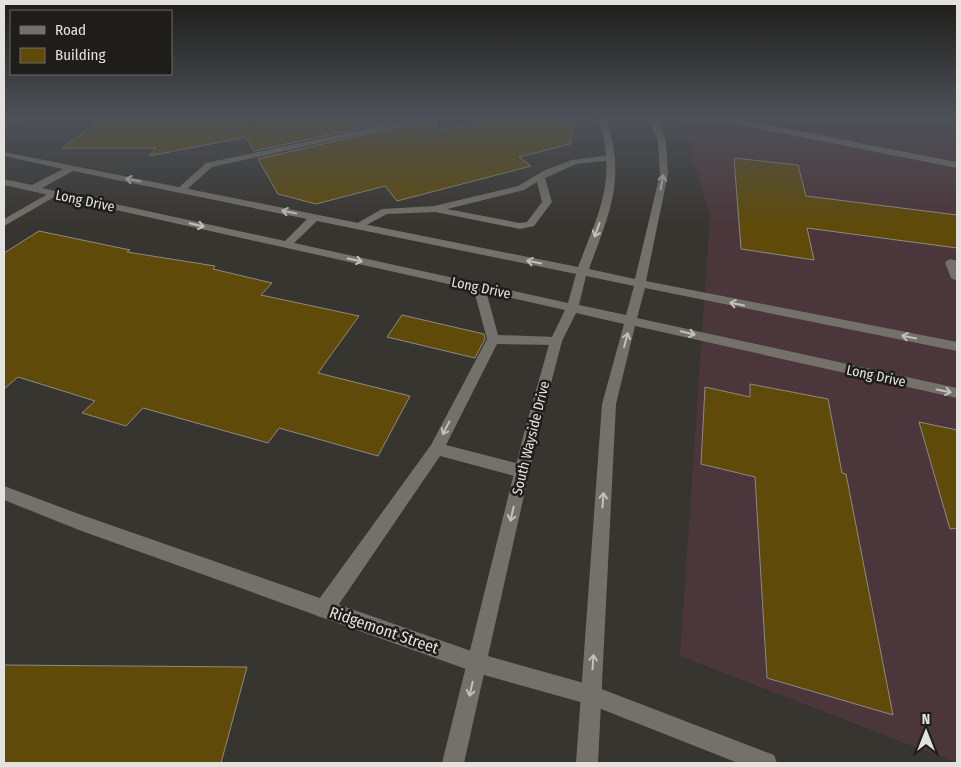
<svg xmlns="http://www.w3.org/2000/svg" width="961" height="767" viewBox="0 0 961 767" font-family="'Fira Sans Condensed',sans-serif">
	<rect width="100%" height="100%" fill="#37352f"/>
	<path fill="#4b373b" d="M681 118H957V763L680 656 710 216Z"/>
	<path fill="#5f4a09" stroke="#8d8a83" d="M93 118 117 119 408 118 254 151 246 137 149 156 156 148H62L93 126Z
		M435 118 437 131 495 118H575L570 144 519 157 531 166 397 201 385 186 316 204 278 194 258 159Z
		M734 158 798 165 806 196 957 215V248L807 228 814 260 741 249Z
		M39 231 130 250 127 252 215 266 213 269 272 283 261 295 359 316 318 373 410 396 378 456 279 428 268 443 143 408 126 426 82 413 95 401 18 377 4 389V253Z
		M402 315 484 334 485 339 475 358 387 337Z
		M750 384 828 399 842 473 846 474 893 715 767 678 755 477 701 464 705 387 750 397Z
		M919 422 957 430V528L950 529Z
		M4 665 247 667 221 763H4Z"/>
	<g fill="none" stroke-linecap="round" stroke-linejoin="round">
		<path fill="#74716a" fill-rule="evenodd" d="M418 118H433L212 167 184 192H178L176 190 206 163Z
			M706 118 748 121 957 162V168Z
			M611 155 615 158 614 160 576 164 545 178 552 202 534 226 520 229 435 212 387 214 361 228 357 229 352 226 382 209 434 206 518 186 545 170 572 160ZM537 182 542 202 527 222 520 223 447 209 524 190Z
			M53 191 58 194 56 196 4 226V219Z
			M950 259 957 261V281L951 278 945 262Z
			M479 283 485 287 498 335 556 337 561 338 562 341 561 344 556 345 497 344 446 445 528 466 530 471 528 476 522 478 440 456 331 616 324 618 317 616 315 609 317 602 431 445 487 339 473 287Z"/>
		<path fill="#74716a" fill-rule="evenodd" d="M4 486 79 514 477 653 591 685 774 755 777 763H738L591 705 477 673 79 530 4 500Z"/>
		<path fill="#74716a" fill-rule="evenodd" d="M12 118H22L4 127V122Z
			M598 118H606C627 179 609 213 589 269L635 279 660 174 658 142 649 118H657L666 142 668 174 646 281 957 342V351L645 288 637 318 957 388V398L635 326 616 404 598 763H576L602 404 624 324 576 313 562 341 538 433 464 763H442L524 433 550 341 565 310 4 185V179L32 185 63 169 4 156V152L578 267C599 212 618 179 598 118ZM73 171 307 219 285 241 42 188ZM317 221 576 274 568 303 294 243ZM586 276 634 286 626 315 579 305Z"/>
	</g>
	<defs><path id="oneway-shaft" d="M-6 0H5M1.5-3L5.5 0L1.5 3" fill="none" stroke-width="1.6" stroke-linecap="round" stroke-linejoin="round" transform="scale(1.25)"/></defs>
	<g stroke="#c2c0bb">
		<use href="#oneway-shaft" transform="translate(133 180) rotate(-169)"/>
		<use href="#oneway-shaft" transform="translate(662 182) rotate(-79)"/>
		<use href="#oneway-shaft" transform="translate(289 212) rotate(-168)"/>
		<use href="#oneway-shaft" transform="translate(197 225) rotate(13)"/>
		<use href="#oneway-shaft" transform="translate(597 230) rotate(110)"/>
		<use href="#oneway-shaft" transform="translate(355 260) rotate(12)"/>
		<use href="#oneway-shaft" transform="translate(534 262) rotate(-169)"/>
		<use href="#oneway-shaft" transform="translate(737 304) rotate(-169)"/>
		<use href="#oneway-shaft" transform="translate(688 333) rotate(13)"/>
		<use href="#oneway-shaft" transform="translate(909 337) rotate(-169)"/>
		<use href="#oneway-shaft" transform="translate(626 340) rotate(-75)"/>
		<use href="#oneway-shaft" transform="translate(944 391) rotate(12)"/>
		<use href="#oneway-shaft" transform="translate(446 428) rotate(118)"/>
		<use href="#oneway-shaft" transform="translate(603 500) rotate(-86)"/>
		<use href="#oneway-shaft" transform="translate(512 514) rotate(103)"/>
		<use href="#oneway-shaft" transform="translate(593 662) rotate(-86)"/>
		<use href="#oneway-shaft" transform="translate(471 689) rotate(103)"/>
	</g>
	<linearGradient id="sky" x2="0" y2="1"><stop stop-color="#1e1d1a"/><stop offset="0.52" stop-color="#4d5158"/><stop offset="1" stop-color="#4d5158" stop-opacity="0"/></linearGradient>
	<rect width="961" height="225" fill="url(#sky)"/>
	<g text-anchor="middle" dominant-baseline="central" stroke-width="5" stroke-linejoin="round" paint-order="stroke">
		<g font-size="14" fill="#e3e2de" stroke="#1e1d1a">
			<text transform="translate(85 201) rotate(12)">Long Drive</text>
			<text transform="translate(481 288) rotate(12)">Long Drive</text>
			<text transform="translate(876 376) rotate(12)">Long Drive</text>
			<text transform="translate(531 438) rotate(-76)">South Wayside Drive</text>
		</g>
		<g font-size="16" fill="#e3e2de" stroke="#1e1d1a">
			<text transform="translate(384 630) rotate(19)">Ridgemont Street</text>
		</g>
	</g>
	<rect width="961" height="767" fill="none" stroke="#e3e2de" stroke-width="10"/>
	<rect x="10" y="10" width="162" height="65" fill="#1e1d1a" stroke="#6d6c68"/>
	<rect x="20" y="26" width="25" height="8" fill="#74716a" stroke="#6d6c68"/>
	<text x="55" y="35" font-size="15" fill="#e3e2de">Road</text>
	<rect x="20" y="48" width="25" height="15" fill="#5f4a09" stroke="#6d6c68"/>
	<text x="55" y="60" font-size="15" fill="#e3e2de">Building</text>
	<g transform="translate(926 732)" stroke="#1e1d1a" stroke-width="4" paint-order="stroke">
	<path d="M0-4L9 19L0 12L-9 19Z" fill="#e3e2de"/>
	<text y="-8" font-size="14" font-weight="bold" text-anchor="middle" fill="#e3e2de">N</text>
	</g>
</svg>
